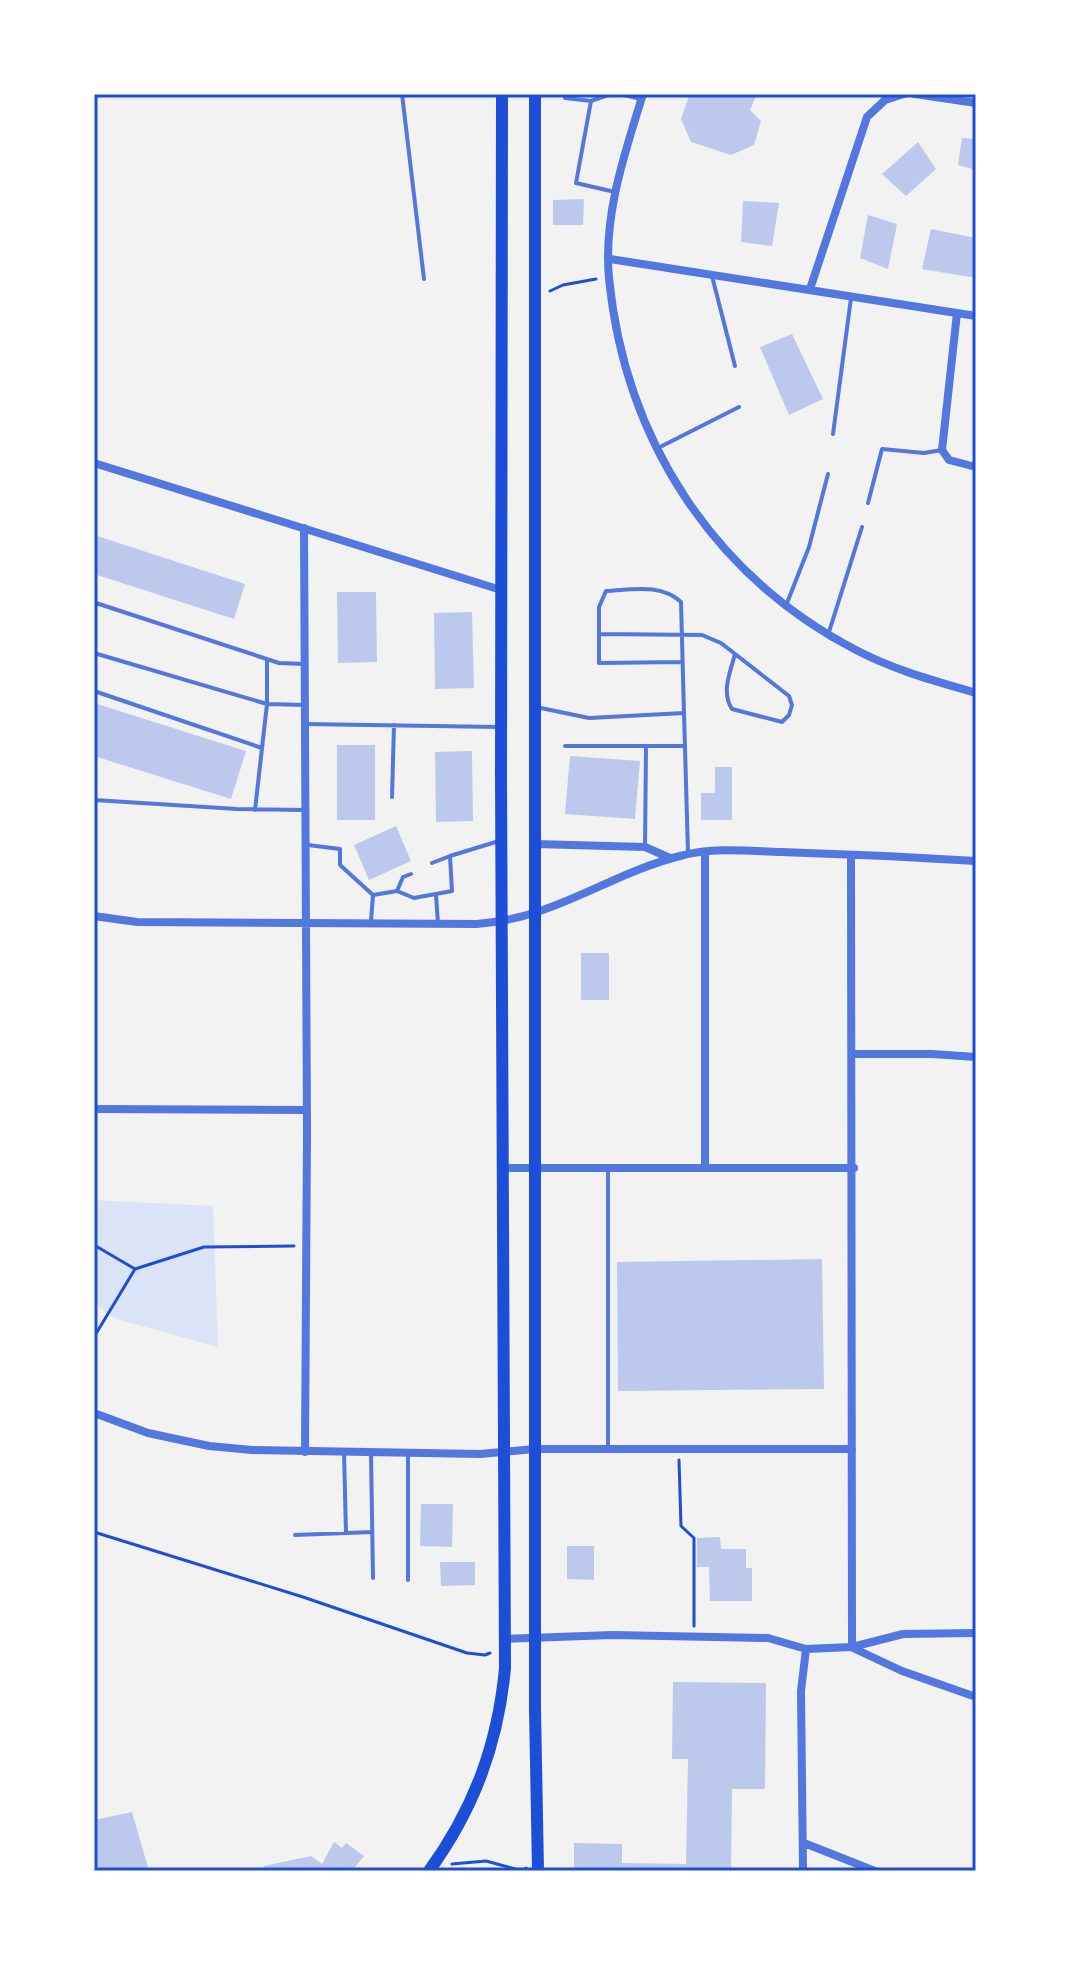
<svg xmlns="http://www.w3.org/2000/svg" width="1070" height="1965" viewBox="0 0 1070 1965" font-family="Ubuntu,sans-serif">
	<rect width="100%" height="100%" fill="#f2f2f2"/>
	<path fill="#dbe4f7" d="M94 1200 213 1206 218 1347 116 1319 94 1304Z"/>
	<path fill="#bdc9ec" d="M690 94H757L750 110 761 121 754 145 731 155 691 142 681 119Z
		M962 138 976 139V170L958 165Z
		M918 142 936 169 906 196 882 174Z
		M584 199 583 225H553V200Z
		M743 201 779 203 772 246 741 242Z
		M868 215 897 224 888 269 860 258Z
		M931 229 976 238V278L922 269Z
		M792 334 823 399 789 415 760 347Z
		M94 535 245 584 234 619 94 574Z
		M337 592H376L377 662 338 663Z
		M472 612 474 688 435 689 434 613Z
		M94 703 246 751 231 799 94 756Z
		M337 745H375V820H337Z
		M472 751 473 821 436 822 435 752Z
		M570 756 640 761 635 819 565 814Z
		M715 767H732V820H701V793H715Z
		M396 826 411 861 369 880 354 845Z
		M581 953H609V1000H581Z
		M822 1259 824 1389 618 1391 617 1262Z
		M421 1504H453L452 1547 420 1546Z
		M720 1537 721 1549H746V1568H752V1601H710L709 1567H697V1538Z
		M567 1546H594V1580L567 1579Z
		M440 1562H475V1585L441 1586Z
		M673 1682 766 1683 765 1789H732L731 1871H574V1843L622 1844V1863L686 1864 688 1759H672Z
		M132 1812 149 1871H94V1820Z
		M334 1842 342 1848 346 1843 364 1856 352 1871H265L264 1866 311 1856 322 1864Z"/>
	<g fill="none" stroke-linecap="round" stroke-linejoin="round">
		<path stroke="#1d4ed8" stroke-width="3" d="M550 291 563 285 596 279
			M94 1245 135 1269
			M94 1337 135 1269 204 1247 294 1246
			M679 1460 681 1526 694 1538V1626
			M94 1532 303 1597 467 1653 485 1655 490 1653
			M452 1864 486 1861 523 1871 526 1868"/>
		<path stroke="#5277de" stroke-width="4" d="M402 94 424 279
			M565 94V98L591 101 576 183 615 192
			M620 94 641 99
			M591 101 611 94
			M712 276 735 366
			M833 434 851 298
			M658 448 739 407
			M868 503 882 449 924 453 942 450
			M787 603 809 547 828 474
			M94 610 96 603 279 663 304 664
			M829 632 862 527
			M599 634 702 635 721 643 789 696 792 705 789 715 782 722 732 709C721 692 730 673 735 654
			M94 653 267 704 304 705
			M682 662 599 663V607L606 591C632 590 660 583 681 602L684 713
			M94 691 262 748
			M536 707 589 718 684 713 688 853
			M304 724 499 727
			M565 746H646
			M392 797 394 725
			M94 800 237 809 304 810
			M255 810 267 704V659
			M308 845 340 849V865L373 895
			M645 847 646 746H683
			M432 863 450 856
			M397 891 403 877 411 874
			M436 895 438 924
			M371 921 373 895 397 891 414 898 452 891 450 856 499 841
			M608 1447V1168
			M344 1452 346 1533
			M371 1453 373 1578
			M295 1535 372 1532
			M408 1580V1453"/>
		<path stroke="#5277de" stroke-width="8" d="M643 94C625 152 603 216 609 278 625 439 712 575 856 650 894 670 935 681 976 693
			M915 94 976 103
			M610 259 976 316
			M810 289 867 117 885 100 904 94
			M957 313 942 450 949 460 976 467
			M94 463 501 590
			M304 528 307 1131 305 1452
			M535 844 645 847 670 858
			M705 852V1168
			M851 855 852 1647
			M94 916 137 922 477 924C558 918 609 873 684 855 714 847 749 851 781 852 846 854 911 857 976 861
			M853 1054H932L976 1057
			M94 1109 307 1110
			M503 1168H854
			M94 1413 148 1433 209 1446 252 1450 480 1454 535 1449H852
			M504 1639 612 1635 768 1638 806 1649 852 1647 903 1634 976 1633
			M853 1648 902 1671 976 1697
			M804 1843 875 1871
			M803 1871 801 1691 806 1649"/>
		<path stroke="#1d4ed8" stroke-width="12" d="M535 94V1709L538 1871
			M429 1871C474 1809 498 1744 505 1668L501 775 502 94"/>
	</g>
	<rect width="1070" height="1965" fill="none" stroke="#ffffff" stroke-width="192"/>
	<rect x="96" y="96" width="878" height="1773" fill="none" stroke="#1d4ed8" stroke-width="3"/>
</svg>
